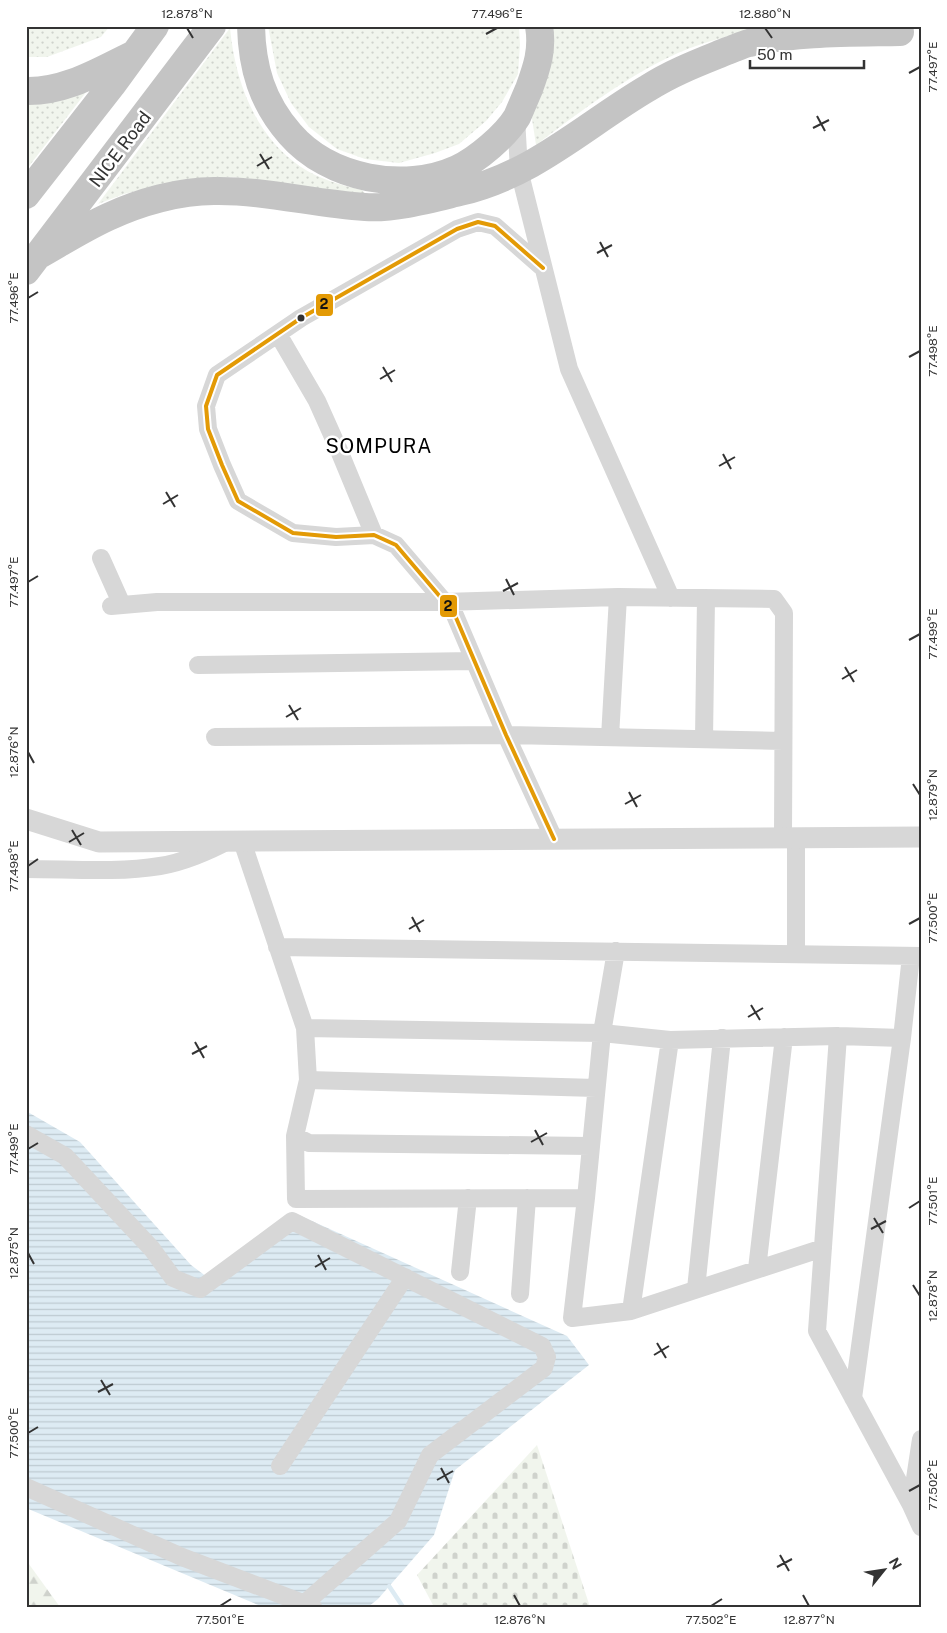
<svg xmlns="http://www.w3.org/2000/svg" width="947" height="1633" viewBox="0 0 947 1633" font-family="'Public Sans',sans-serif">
	<defs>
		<pattern id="grass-dots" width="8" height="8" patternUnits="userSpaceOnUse" patternTransform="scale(1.25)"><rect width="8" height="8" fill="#f1f5ed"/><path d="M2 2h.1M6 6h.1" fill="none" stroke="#cfd2cc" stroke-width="1.8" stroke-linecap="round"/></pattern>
		<pattern id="forest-firs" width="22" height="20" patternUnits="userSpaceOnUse" patternTransform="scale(1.25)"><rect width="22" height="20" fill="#f1f5ed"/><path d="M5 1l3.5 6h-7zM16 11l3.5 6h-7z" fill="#cfd2cc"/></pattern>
		<pattern id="cemetery-stones" width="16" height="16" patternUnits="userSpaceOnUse" patternTransform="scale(1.25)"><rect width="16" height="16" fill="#f1f5ed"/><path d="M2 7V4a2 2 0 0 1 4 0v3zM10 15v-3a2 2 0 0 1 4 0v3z" fill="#cfd2cc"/></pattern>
		<pattern id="water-rules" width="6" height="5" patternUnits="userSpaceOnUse" patternTransform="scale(1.25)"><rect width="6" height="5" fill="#ddebf3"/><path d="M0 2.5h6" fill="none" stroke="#becad1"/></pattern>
	</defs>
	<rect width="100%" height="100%" fill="#fff"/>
	<path fill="url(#grass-dots)" d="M26 26H110L101 37 47 57H26Z
		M268 26H519L520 45 518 74 502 102 486 121 459 144 435 153 399 163 365 159 337 149 309 127 291 103 277 73Z
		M550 26H773C741 33 708 40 678 53 630 74 578 113 536 145L531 112Z
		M230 28C235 81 255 136 301 167 319 179 341 185 362 190L366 195 233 177 177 181 124 194 98 204Z
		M87 91 26 170V101Z"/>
	<path fill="url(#forest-firs)" d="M26 1560 60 1607H26Z"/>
	<path fill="url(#cemetery-stones)" d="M537 1445 590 1607H434L417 1575Z"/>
	<path fill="url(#water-rules)" d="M26 1111 80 1142 191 1265 211 1280 292 1212 567 1336 589 1365 455 1470 434 1535 378 1599 368 1607H263L26 1508Z"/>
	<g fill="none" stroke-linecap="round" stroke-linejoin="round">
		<path stroke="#ddebf3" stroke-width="4.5" d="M389 1586 403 1607"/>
		<path stroke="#d7d7d7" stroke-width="18" d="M516 118 519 170 569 369 671 598
			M543 268 495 226 478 222 457 229 301 318 217 375 206 406 208 429 222 465 238 501 293 533 336 537 374 535 396 545 454 613 506 735 554 839
			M278 334 317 401 338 448 374 535
			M101 558 122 605
			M111 606 157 602H444L618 597
			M198 665 474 661
			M215 737 506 735 783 741
			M610 737 618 597 774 599 784 613 783 837
			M704 739 706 598
			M796 837V954
			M242 841 305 1028 308 1080 295 1136 296 1199 586 1198
			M26 869C70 869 117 873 160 866 181 863 210 851 228 841
			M277 947 921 956
			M616 951 602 1033 586 1198 572 1318 631 1311 823 1248
			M305 1028 602 1033 670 1040
			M838 1036 817 1331 911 1505 921 1527
			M308 1080 596 1088
			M26 1134 65 1156 152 1249 173 1278 200 1289 292 1221 542 1346 547 1357 544 1368 430 1455 398 1521 304 1604
			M295 1136 309 1143 591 1146
			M757 1269 784 1037
			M460 1272 468 1198
			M696 1289 722 1038
			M520 1294 527 1198
			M631 1311 670 1040 838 1036 902 1038
			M853 1398 902 1038 911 956
			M280 1466 405 1277
			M26 1487 182 1557 313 1607
			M911 1505 921 1439"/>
		<path stroke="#d7d7d7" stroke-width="21" d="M26 819 99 842 921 837"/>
		<path stroke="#c4c4c4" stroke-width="28" d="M251 26C252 68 262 102 290 134 329 179 404 193 457 169 477 160 506 135 517 117 521 108 525 98 529 89 537 67 543 50 539 26
			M26 91C65 92 99 71 132 55
			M26 195 112 85 155 26
			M39 255C62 242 84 228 108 217 140 202 179 191 214 191 265 190 314 204 365 207 395 209 431 199 460 192 534 175 585 125 648 88 673 72 700 62 727 51 734 49 741 45 749 43 798 32 850 33 900 32
			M26 271 212 26"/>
		<defs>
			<path id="bus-1" d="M543 268 495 226 478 222 457 229 301 318 217 375 206 406 208 429 222 465 238 501 293 533 336 537 374 535 396 545 454 613 506 735 554 839"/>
		</defs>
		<use href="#bus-1" stroke="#fff" stroke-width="8"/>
		<use href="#bus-1" stroke="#e39a05" stroke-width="4"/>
	</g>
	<path fill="none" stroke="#333" stroke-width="2" d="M187 28 193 38M765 28 772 38M486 34 497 28M909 73 920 67M817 116 825 131M813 128 829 120M260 154 269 169M257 166 272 157M600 242 608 257M597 253 612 245M28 298 38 292M909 357 920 351M383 367 392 382M380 379 395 370M723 454 731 469M719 466 735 457M166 492 175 507M163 504 178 495M506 579 514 595M28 582 38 576M503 591 518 583M909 640 920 634M845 667 854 682M842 679 857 670M289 705 298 720M286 717 301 708M28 752 34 763M913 784 920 795M629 792 637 807M625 804 641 795M72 830 81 845M69 842 84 833M28 866 38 859M412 917 420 932M909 924 920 918M409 929 424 920M751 1005 760 1020M748 1017 763 1008M195 1042 204 1058M192 1054 207 1046M535 1130 543 1145M531 1142 547 1133M28 1149 38 1143M909 1208 920 1201M874 1218 883 1233M871 1229 886 1221M28 1253 34 1264M318 1255 326 1270M315 1267 330 1258M913 1285 920 1296M657 1343 666 1358M654 1355 669 1346M101 1380 110 1395M98 1392 113 1384M28 1433 38 1427M441 1468 449 1483M437 1480 453 1471M909 1491 920 1485M780 1555 789 1571M777 1567 792 1559M514 1595 520 1606M803 1595 809 1606M220 1606 231 1599M711 1606 722 1599"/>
	<circle fill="#333" stroke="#fff" stroke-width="2" cx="301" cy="318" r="4.5"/>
	<g text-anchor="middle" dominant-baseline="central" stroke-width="5" stroke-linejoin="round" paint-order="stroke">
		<g font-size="18" fill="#333" stroke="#fff">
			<text transform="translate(120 149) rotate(-53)">NICE Road</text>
		</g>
		<g font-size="20" letter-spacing="1" fill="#000" stroke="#fff">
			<text x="379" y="446">SOMPURA</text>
		</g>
	</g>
	<g stroke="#fff" stroke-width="2">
		<rect x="315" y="293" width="19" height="24" rx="5" fill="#e39a05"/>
		<rect x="439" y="594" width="19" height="24" rx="5" fill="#e39a05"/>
	</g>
	<g font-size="14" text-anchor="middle" font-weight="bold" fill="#111">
		<text x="324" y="309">2</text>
		<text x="448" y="611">2</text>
	</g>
	<rect width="947" height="1633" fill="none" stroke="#ffffff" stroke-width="55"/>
	<g transform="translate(884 1570) rotate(60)" stroke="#ffffff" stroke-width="4" paint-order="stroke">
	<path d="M0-4L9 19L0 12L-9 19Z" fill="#333333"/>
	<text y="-8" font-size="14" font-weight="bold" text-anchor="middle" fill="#333333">N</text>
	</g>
	<path d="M750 60v8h114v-8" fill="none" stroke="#333333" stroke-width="2.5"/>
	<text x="757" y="60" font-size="15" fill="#333333" stroke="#ffffff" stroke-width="4" paint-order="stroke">50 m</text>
	<rect x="28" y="28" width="892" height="1578" fill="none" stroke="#333" stroke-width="2"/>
	<g font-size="12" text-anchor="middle" fill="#333">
		<text x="187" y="18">12.878°N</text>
		<text x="497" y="18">77.496°E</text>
		<text x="765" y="18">12.880°N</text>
		<text transform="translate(933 67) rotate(-90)" y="4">77.497°E</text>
		<text transform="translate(14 298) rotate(-90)" y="4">77.496°E</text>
		<text transform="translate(933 351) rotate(-90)" y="4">77.498°E</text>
		<text transform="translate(14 582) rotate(-90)" y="4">77.497°E</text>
		<text transform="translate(933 634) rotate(-90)" y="4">77.499°E</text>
		<text transform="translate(14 752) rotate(-90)" y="4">12.876°N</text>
		<text transform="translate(933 795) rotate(-90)" y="4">12.879°N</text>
		<text transform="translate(14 866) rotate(-90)" y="4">77.498°E</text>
		<text transform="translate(933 918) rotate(-90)" y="4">77.500°E</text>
		<text transform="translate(14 1149) rotate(-90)" y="4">77.499°E</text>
		<text transform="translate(933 1201) rotate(-90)" y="4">77.501°E</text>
		<text transform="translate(14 1253) rotate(-90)" y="4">12.875°N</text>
		<text transform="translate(933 1296) rotate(-90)" y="4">12.878°N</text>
		<text transform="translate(14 1433) rotate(-90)" y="4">77.500°E</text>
		<text transform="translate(933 1485) rotate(-90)" y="4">77.502°E</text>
		<text x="220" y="1624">77.501°E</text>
		<text x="520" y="1624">12.876°N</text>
		<text x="711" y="1624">77.502°E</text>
		<text x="809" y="1624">12.877°N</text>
	</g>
</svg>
